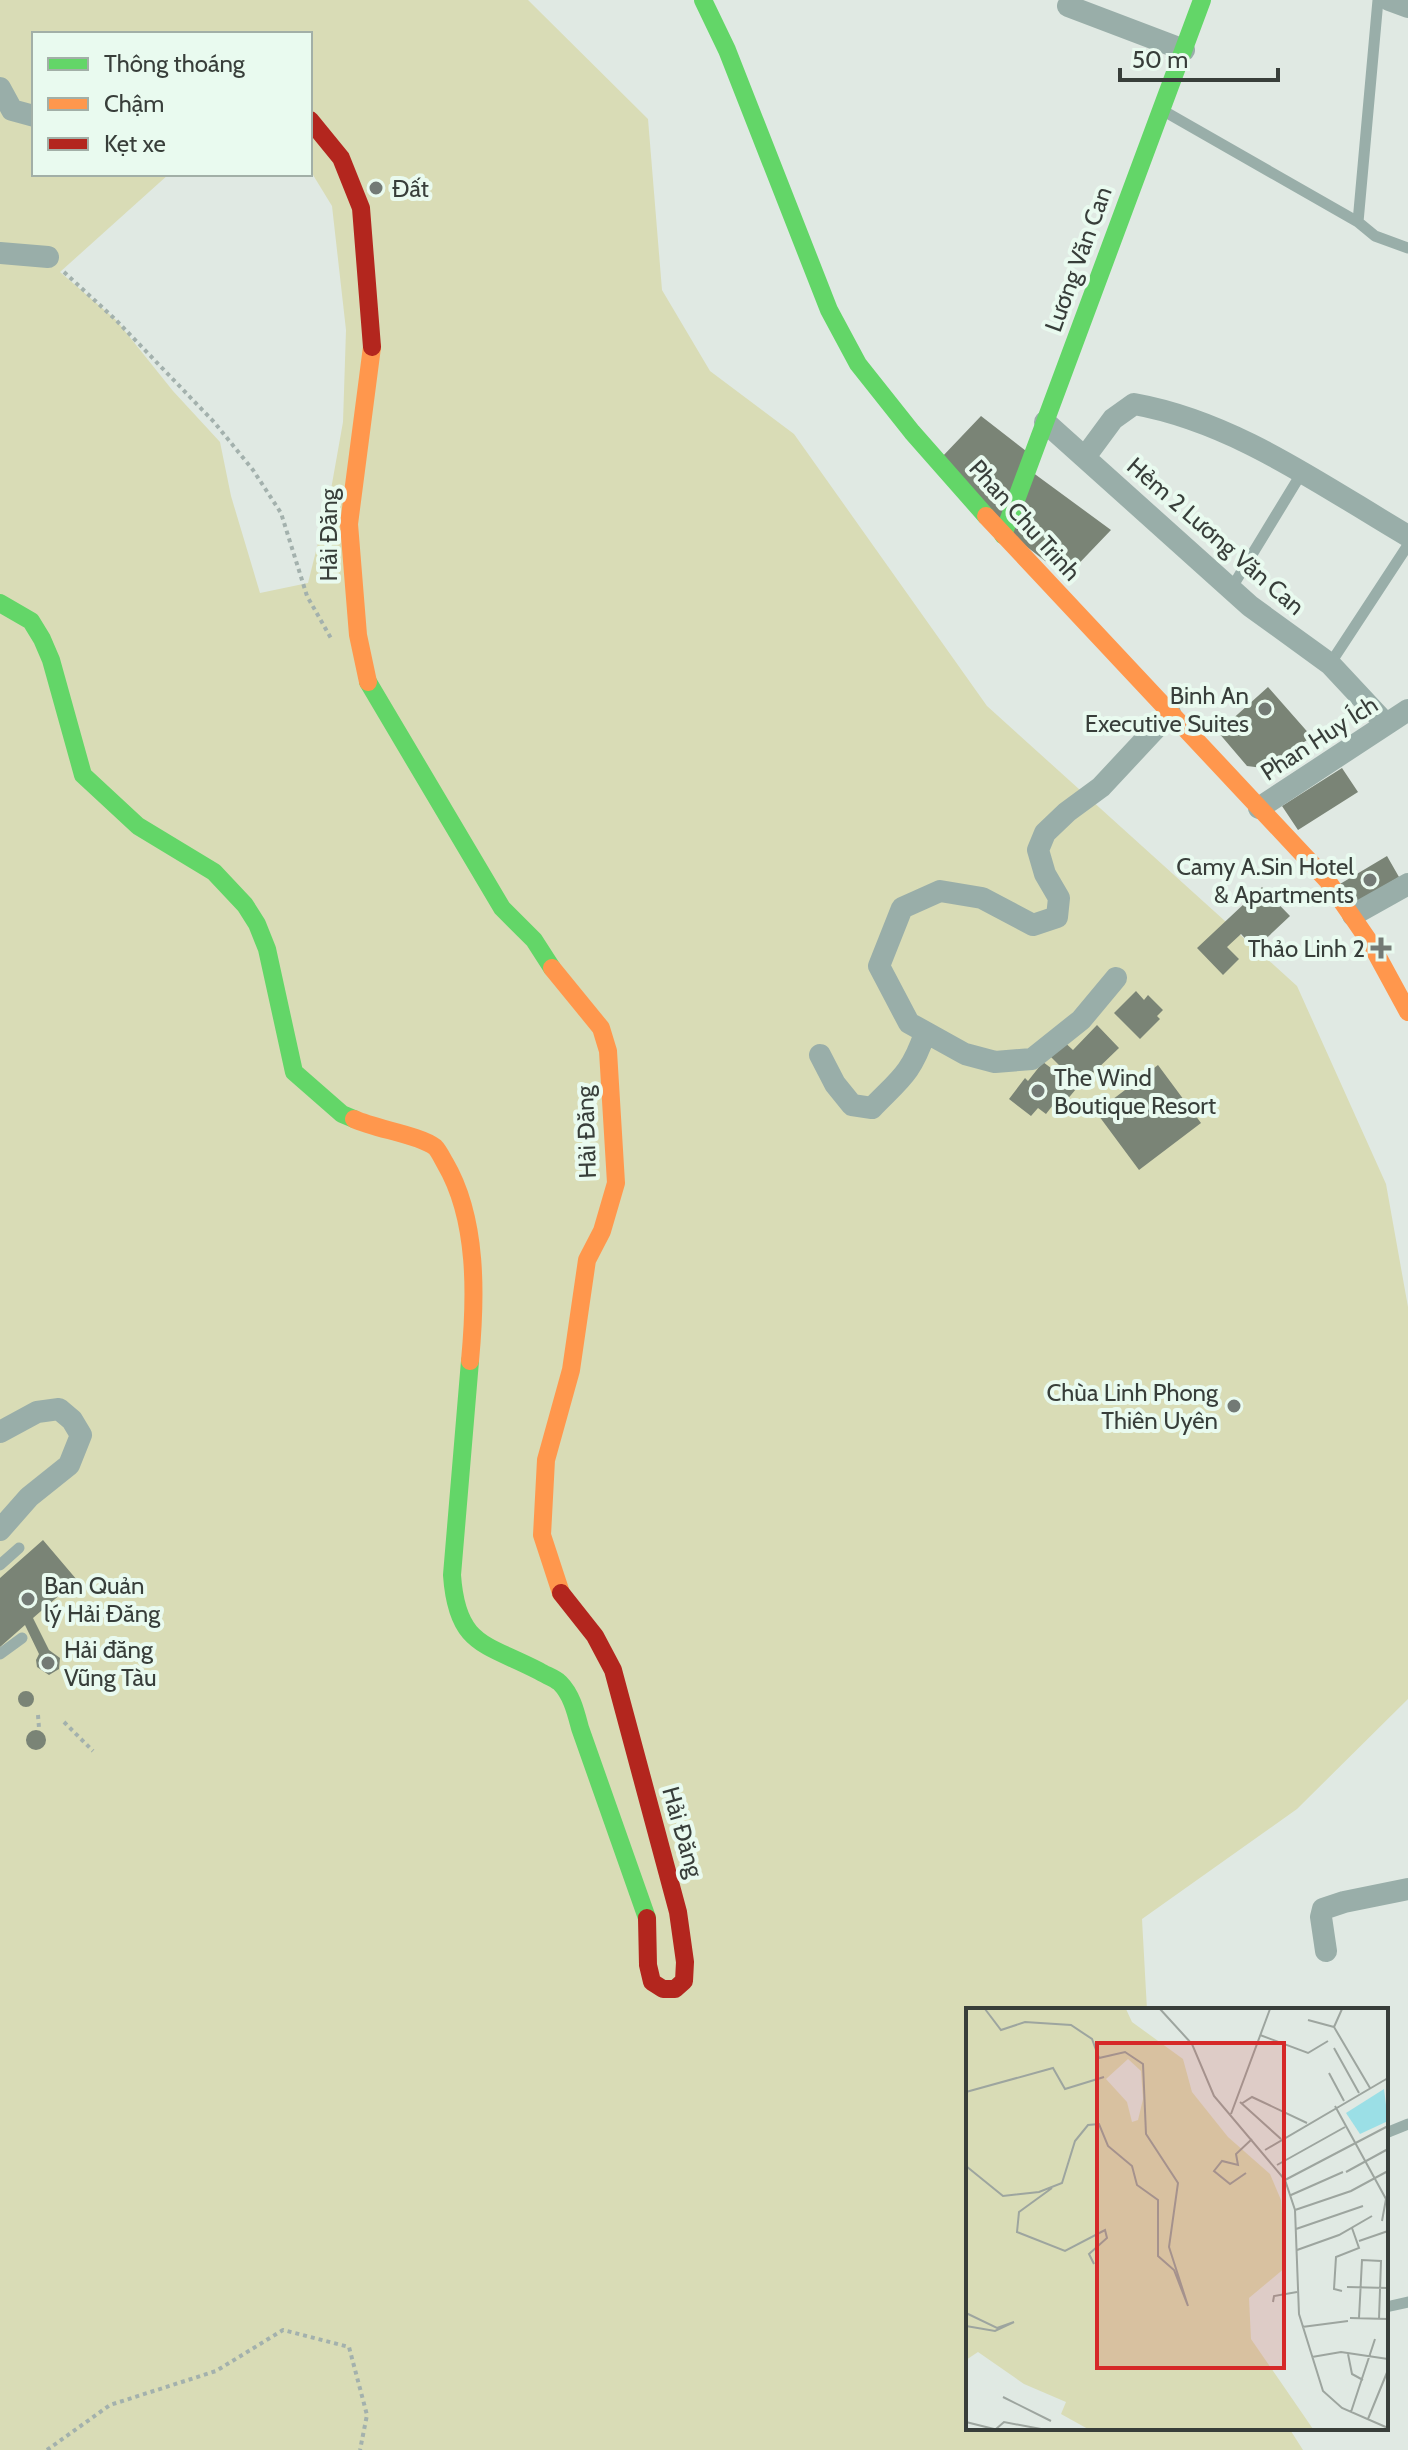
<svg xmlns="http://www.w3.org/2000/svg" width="1408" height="2450" viewBox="0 0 1408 2450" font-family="Cabin,sans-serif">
	<rect width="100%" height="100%" fill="#e0e9e3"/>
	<path fill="#d9dcb6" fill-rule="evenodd" d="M0 0H528L648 119 662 290 710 371 794 434 987 706 1297 986 1386 1184 1408 1307V1699L1297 1809 1142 1919 1147 2010H968V2428H1289L1303 2450H0ZM34 34H310V170L332 206 346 330 343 422 330 495 308 583 260 593 231 496 220 442 173 391 116 320 60 272 169 174H34Z"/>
	<path fill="#7a8476" d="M981 416 1030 454 1001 530 941 458Z
		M1032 472 1111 530 1066 577 1009 533Z
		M1268 687 1312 737 1263 768 1247 766 1218 732Z
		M1342 768 1358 792 1298 830 1282 806Z
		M1387 856 1399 877 1352 905 1340 884Z
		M1262 887 1290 916 1255 949 1241 934 1227 947 1239 959 1223 975 1197 948Z
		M1136 991 1144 1000 1148 995 1163 1010 1157 1016 1160 1019 1140 1039 1114 1013Z
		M1097 1025 1119 1048 1093 1073 1091 1071 1066 1101 1060 1096 1046 1114 1038 1108 1031 1116 1009 1099 1025 1078 1028 1081 1043 1062 1063 1077 1057 1071 1061 1067 1046 1052 1060 1038 1073 1050Z
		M1158 1065 1201 1123 1139 1170 1096 1112Z
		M43 1540 77 1580 33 1618 49 1650 60 1658 59 1669 49 1675 37 1667 36 1660 39 1654 25 1625 0 1647V1578Z
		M18 1699a8 8 0 1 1 16 0a8 8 0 1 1-16 0Z
		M26 1740a10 10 0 1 1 20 0a10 10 0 1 1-20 0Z"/>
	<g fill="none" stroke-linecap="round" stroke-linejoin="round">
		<path stroke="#a3b1ad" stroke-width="4" stroke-dasharray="4 4" stroke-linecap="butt" d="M64 272 116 320 214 422 253 470 281 513 307 596 332 640
			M38 1715 39 1728
			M64 1722 93 1751
			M47 2450 110 2405 216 2371 283 2330 349 2347 367 2415 360 2450"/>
		<path stroke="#99aea9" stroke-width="11" d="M1162 110 1358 222 1375 236 1408 248
			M1358 222 1378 0
			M1231 589 1301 474
			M1330 664 1408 545
			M0 1565 19 1548
			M0 1654 22 1638
			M1386 2133 1408 2124
			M1386 2307 1408 2302"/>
		<path stroke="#99aea9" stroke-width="22" d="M1389 0 1408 7
			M1068 6 1184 50
			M0 88 12 110 34 116
			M0 253 48 257
			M1045 422 1250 606 1330 664 1386 724
			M1085 457 1113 419 1134 404C1235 422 1321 485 1408 536
			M1259 808 1408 710
			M1353 915 1408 884
			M1116 978 1081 1020 1032 1059 995 1062 965 1054 909 1023 879 966 902 908 940 891 982 898 1033 925 1057 917 1059 898 1045 874 1038 850 1045 833 1067 812 1101 787 1170 713
			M820 1055 835 1084 852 1105 872 1108C900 1079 911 1074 925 1033
			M0 1432 37 1412 59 1409 72 1420 81 1435 69 1465 29 1497 0 1530
			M1326 1951 1321 1917 1323 1909 1344 1902 1408 1889"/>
		<path stroke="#63d668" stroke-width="18" d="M703 0 727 50 829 310 858 364 912 432 986 516
			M1003 535 1202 0
			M0 603 31 621 42 639 51 660 83 775 138 826 214 872 245 905 257 924 267 949 294 1072 342 1114 354 1119
			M368 682 502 908 534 940 552 968
			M470 1361 452 1575C457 1646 485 1643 539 1671 545 1675 555 1678 560 1683 572 1695 576 1713 580 1728L647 1918"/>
		<path stroke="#ff974d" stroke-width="18" d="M986 516 1327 880 1371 944 1408 1012
			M368 682 358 635 349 524 372 347
			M552 968 601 1028 608 1051 616 1183 602 1231 587 1260 571 1370 546 1460 542 1535 561 1593
			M354 1119C375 1129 420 1135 435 1147 439 1151 442 1158 445 1163 478 1219 476 1297 470 1361"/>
		<path stroke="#b3261e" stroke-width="18" d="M310 120 341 158 361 208 372 347
			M561 1593 595 1636 613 1670 678 1912 685 1962 684 1981 675 1989H663L652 1982 648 1965 647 1918"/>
	</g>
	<g fill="#737a75" stroke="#e9faef" stroke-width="3">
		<circle cx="376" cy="188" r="8"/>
		<circle cx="1265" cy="709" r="8"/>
		<circle cx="1370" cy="880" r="8"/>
		<path d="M1377 936h8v8h8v8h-8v8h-8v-8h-8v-8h8z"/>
		<circle cx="1038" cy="1091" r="8"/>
		<circle cx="1234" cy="1406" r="8"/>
		<circle cx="28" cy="1599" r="8"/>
		<circle cx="48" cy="1663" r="8"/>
	</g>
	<g text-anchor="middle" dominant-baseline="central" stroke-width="8" stroke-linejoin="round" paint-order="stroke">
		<g font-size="24" fill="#383e3a" stroke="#e9faef" text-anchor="start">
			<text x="392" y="188">Đất</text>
			<text x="1249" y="695" text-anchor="end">Binh An<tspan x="1249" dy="28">Executive Suites</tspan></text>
			<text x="1354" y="866" text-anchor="end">Camy A.Sin Hotel<tspan x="1354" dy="28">&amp; Apartments</tspan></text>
			<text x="1365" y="948" text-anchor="end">Thảo Linh 2</text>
			<text x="1054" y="1077">The Wind<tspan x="1054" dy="28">Boutique Resort</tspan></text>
			<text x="1218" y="1392" text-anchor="end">Chùa Linh Phong<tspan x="1218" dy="28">Thiên Uyên</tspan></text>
			<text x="44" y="1585">Ban Quản<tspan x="44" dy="28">lý Hải Đăng</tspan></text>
			<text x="64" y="1649">Hải đăng<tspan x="64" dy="28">Vũng Tàu</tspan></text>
		</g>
		<g font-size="24" fill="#383e3a" stroke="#e9faef">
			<text transform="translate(1078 259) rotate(-70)">Lương Văn Can</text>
			<text transform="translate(1025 520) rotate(48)">Phan Chu Trinh</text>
			<text transform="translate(328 535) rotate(-90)">Hải Đăng</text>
			<text transform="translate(1216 536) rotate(41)">Hẻm 2 Lương Văn Can</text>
			<text transform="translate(1319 738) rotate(-33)">Phan Huy Ích</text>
			<text transform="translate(586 1132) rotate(-92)">Hải Đăng</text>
			<text transform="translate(683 1832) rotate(74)">Hải Đăng</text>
		</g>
	</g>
	<g transform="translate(966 2008)">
		<rect width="422" height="422" fill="#e0e9e3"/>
		<path d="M0 1H160L166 14 217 51 226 84 262 129 304 166 315 192 320 259 283 290 285 331 347 421H122L95 406 100 394 58 376 12 344 0 352ZM162 51 175 63 177 91 172 112 166 114 161 94 140 71Z" fill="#d9dcb6" fill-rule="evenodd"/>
		<path d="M418 81 422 113 394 126 380 105Z" fill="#9bdfe6"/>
		<path fill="none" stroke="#9da59f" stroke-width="2" d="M194 1 226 36 248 88 319 172 329 202 333 306 357 383 376 400 422 420M376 1 368 19 404 80M342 12 368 19M294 27 342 45 362 33M368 40 393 85M363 65 378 93M0 84 87 60 99 81 138 69M274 94 315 131M275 96 286 89 341 115M369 98 420 191 416 213M265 106 304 1M299 142 422 70M311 157 379 119M0 158 37 188 73 184 96 175 109 133 122 117 133 116 142 138 166 158 171 177 192 192V248L208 262 222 298 203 239 212 175 180 126 177 56 159 44 133 50 126 31 105 17 59 14 35 22 19 1M380 164 422 141M280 165 264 176 248 163 256 153 272 157 270 146 286 131M319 172 422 118M86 180 53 204 51 224 99 243 139 222 141 230 123 246 128 256M325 187 377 164M329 202 385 183 422 163M330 221 397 198M393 233 422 223M331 242 373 227 406 208M381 279 422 280M376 283 368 281 370 249 393 240 386 220M307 294 308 288 331 284M0 305 31 320 48 314 29 323 0 318M384 310 422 311M393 310 396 252 415 253 413 311M336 319 382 313M382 346 386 366 397 372M346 349 375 344 422 351M37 389 85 413M385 404 409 331M402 411 422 362M0 414 28 421M30 421 38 414 75 421"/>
		<path fill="#d62828" fill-opacity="0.15" stroke="#d62828" stroke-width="4" d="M131 35H318V360H131Z"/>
		<rect width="422" height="422" fill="none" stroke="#383e3a" stroke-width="4"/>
	</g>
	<rect x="32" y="32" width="280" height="144" fill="#e9faef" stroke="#a2afa7" stroke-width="2"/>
	<rect x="48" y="58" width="40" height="12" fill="#63d668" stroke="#a2afa7" stroke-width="2"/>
	<text x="104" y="72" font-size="24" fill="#383e3a">Thông thoáng</text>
	<rect x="48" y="98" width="40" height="12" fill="#ff974d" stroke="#a2afa7" stroke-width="2"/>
	<text x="104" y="112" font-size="24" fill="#383e3a">Chậm</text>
	<rect x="48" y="138" width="40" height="12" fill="#b3261e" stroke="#a2afa7" stroke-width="2"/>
	<text x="104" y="152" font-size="24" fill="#383e3a">Kẹt xe</text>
	<path d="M1120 68v12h158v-12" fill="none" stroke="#383e3a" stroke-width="4"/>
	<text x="1132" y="68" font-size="24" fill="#383e3a" stroke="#e9faef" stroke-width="6" paint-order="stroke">50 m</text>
</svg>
